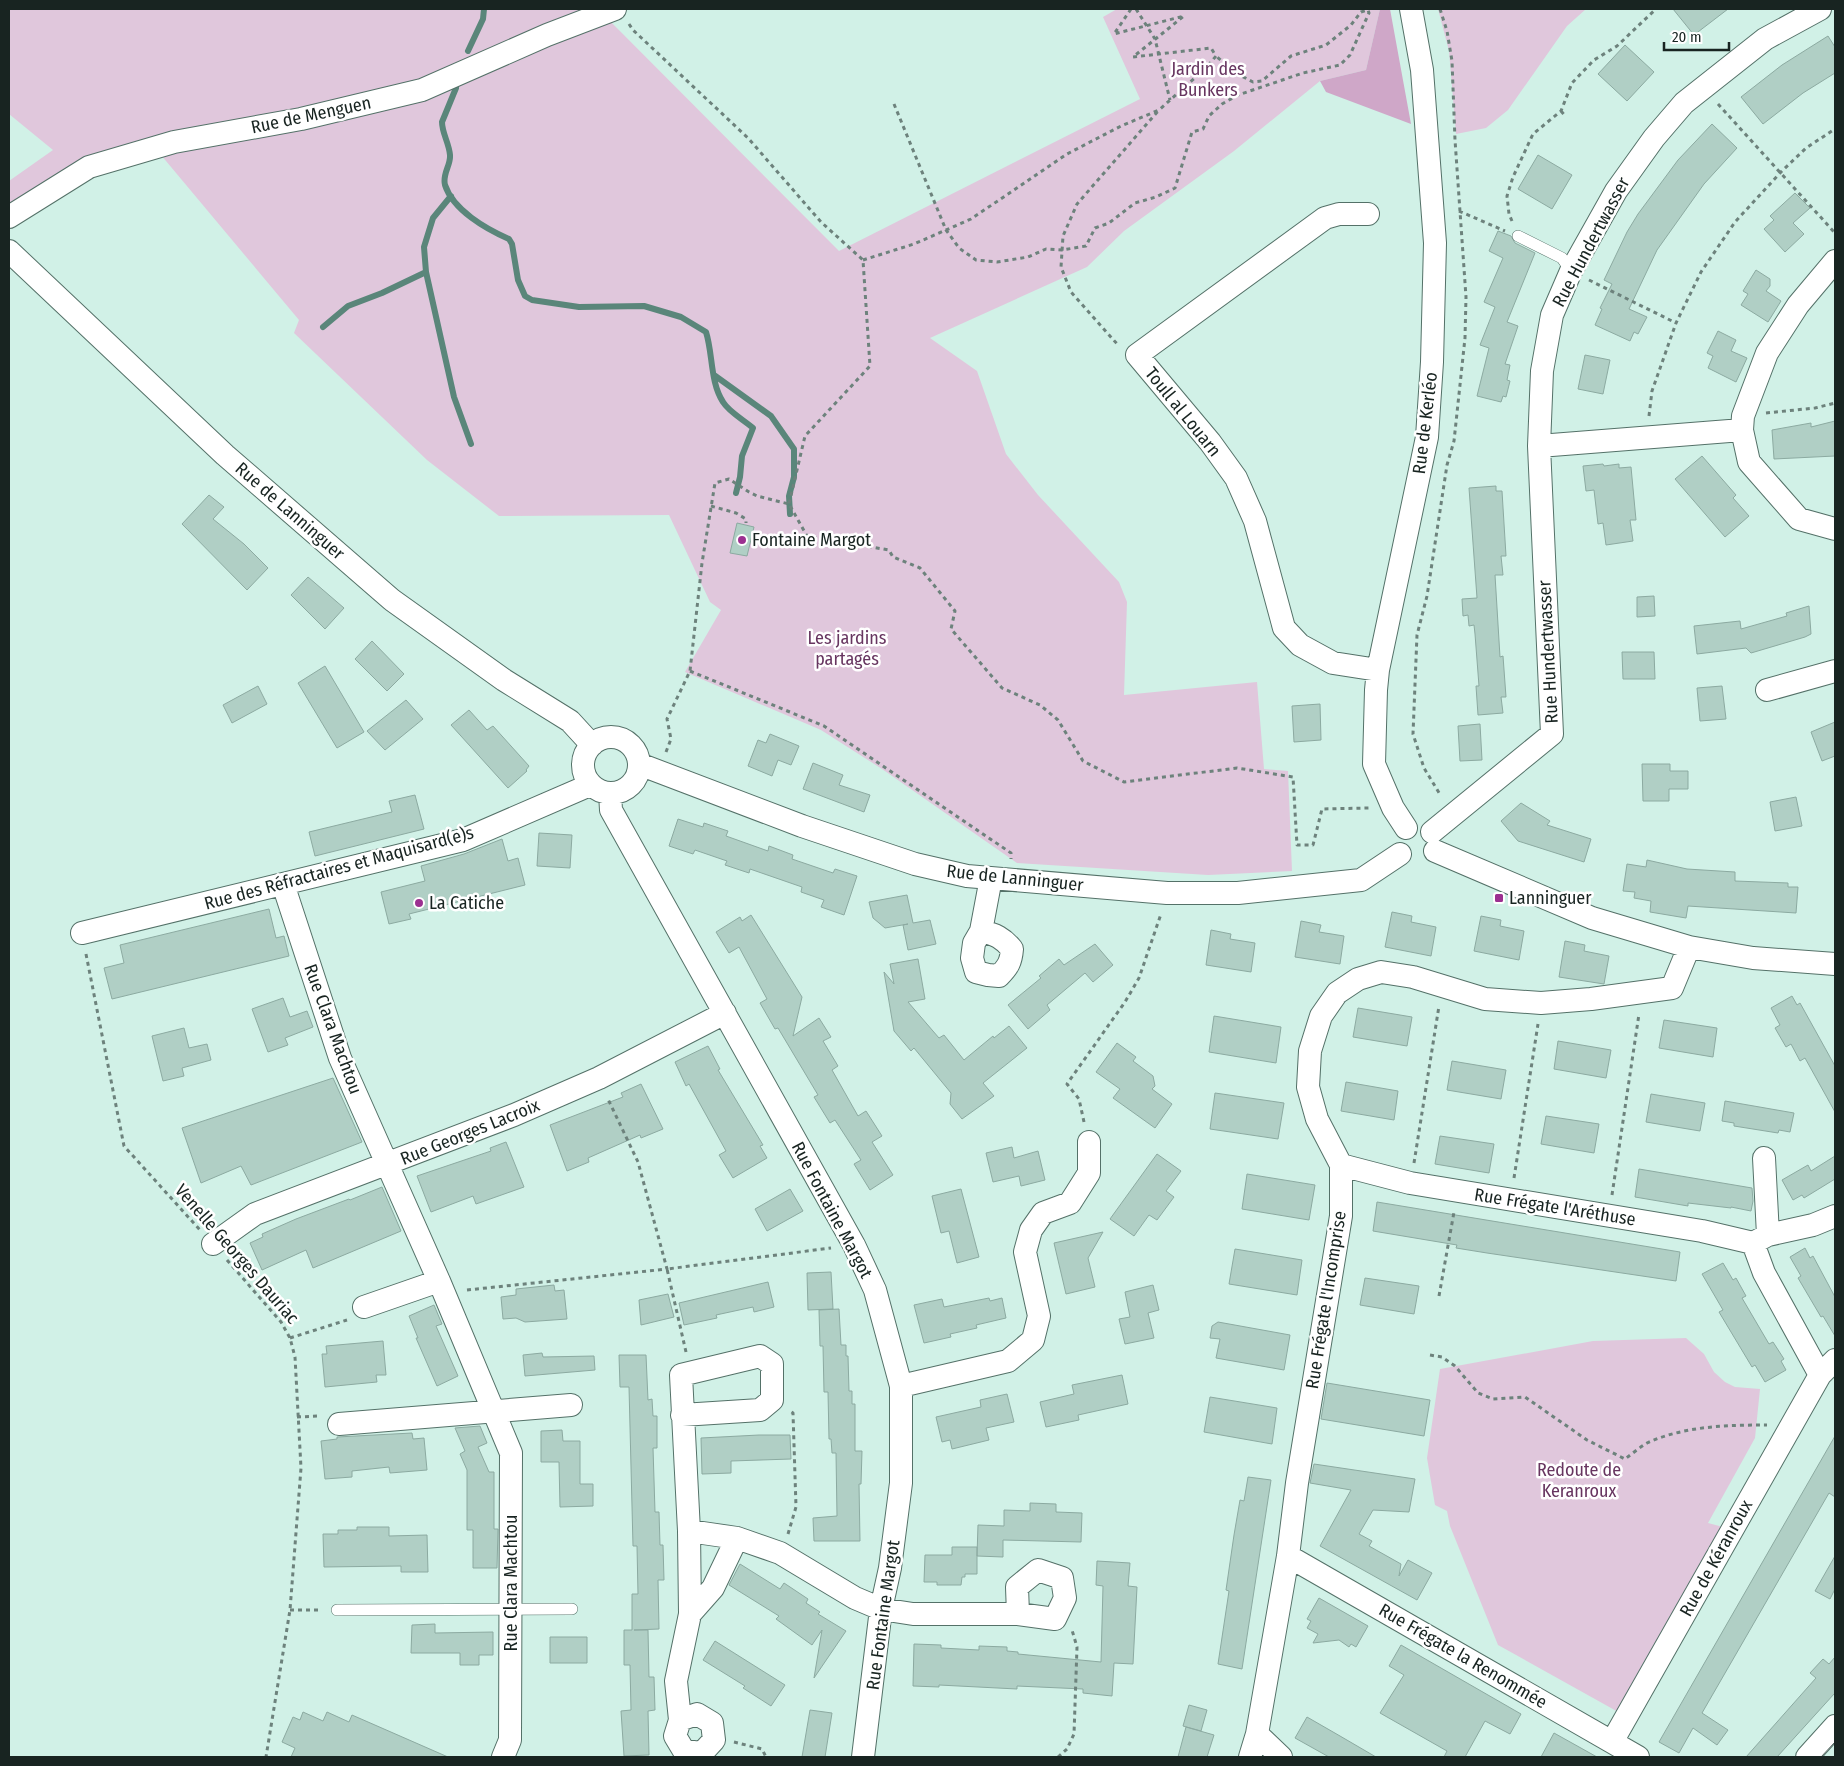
<svg xmlns="http://www.w3.org/2000/svg" width="1844" height="1766" viewBox="0 0 1844 1766" font-family="'Fira Sans Condensed',sans-serif">
	<rect width="100%" height="100%" fill="#d1f1e7"/>
	<path fill="#e0c7dc" d="M9 9H598L839 251 1140 99 1103 17 1117 9H1380L1366 70 1320 81 1234 151 1124 231 1087 267 930 338 977 371 1006 454 1038 495 1119 582 1127 602 1124 695 1257 682 1264 769 1288 771 1292 871 1208 875 1017 863 882 769 821 730 685 672 721 610 710 602 669 515 499 516 427 460 294 333 299 320 161 155 113 164 9 220V181L53 150 9 114Z
		M1438 9H1586L1567 26 1508 110 1486 128 1456 134 1449 51Z
		M1686 1338 1704 1354 1714 1372 1725 1382 1735 1387 1760 1389 1755 1438 1708 1523 1723 1527 1620 1713 1498 1645 1450 1526 1447 1511 1435 1505 1427 1458 1440 1369 1593 1341Z"/>
	<path fill="#cfa7c8" d="M1380 9H1390L1411 124 1326 92 1320 81 1366 70Z"/>
	<g fill="none" stroke-linecap="round" stroke-linejoin="round">
		<path stroke="#5a867a" stroke-width="6" d="M468 51 483 19 484 9
			M456 88 442 122C442 133 449 143 450 155 451 165 442 174 445 185 453 210 486 229 509 239L512 244 518 280 525 296 532 300 579 307 644 306 681 317 706 332C713 354 710 382 723 402 729 412 744 420 753 428L742 456 740 477 736 493
			M451 196 433 218 424 247 426 272 454 397 471 444
			M323 327 348 306 382 293 426 272
			M714 375 771 416 794 449V477L789 496 790 514"/>
	</g>
	<path fill="#b0cfc5" stroke="#8caaa1" d="M1673 9H1728L1694 35Z
		M1828 36 1835 47V73L1803 93 1763 124 1741 97 1782 65Z
		M1625 45 1654 72 1627 101 1598 74Z
		M1712 124 1737 148 1704 184 1657 250 1629 309 1647 317 1638 334 1634 332 1630 341 1595 325 1602 309 1600 308 1612 284 1604 280 1627 232 1638 214 1678 160Z
		M1538 155 1572 175 1552 209 1518 189Z
		M1795 193 1810 208 1793 223 1804 234 1785 252 1764 229 1774 220 1770 216Z
		M1498 231 1511 236 1515 243 1535 253 1507 322 1518 326 1505 364 1510 365 1507 380 1510 381 1506 397 1503 396 1501 402 1477 396 1489 348 1480 345 1495 307 1484 302 1503 258 1489 251Z
		M1756 270 1770 279V286L1766 291 1781 301 1768 322 1741 305 1748 294 1743 291Z
		M1718 331 1736 340 1731 351 1747 358 1736 382 1708 368 1713 356 1707 353Z
		M1585 355 1610 360 1603 394 1578 389Z
		M1835 421V456L1774 459 1772 430 1811 423V427Z
		M1702 456 1736 495 1733 498 1749 516 1725 537 1675 479Z
		M1603 464 1604 466 1619 464V468L1631 467 1636 520H1630L1633 541 1606 545 1603 523 1598 524 1594 490 1586 491 1583 466Z
		M1496 486V491H1502L1506 556H1501L1503 575H1495L1500 657 1503 656 1506 697H1501L1503 713 1478 715 1476 686H1479L1475 634 1474 625 1469 626 1468 615 1463 616 1462 599 1477 598 1469 488Z
		M209 495 224 507 213 519 244 544 268 568 247 590 182 524Z
		M737 523 754 527 747 556 730 553Z
		M308 577 344 608 325 629 291 595Z
		M1654 596 1655 616 1637 617V597Z
		M1809 606 1811 634 1805 637 1751 653 1746 648 1697 654 1694 626 1740 621 1741 629 1787 616 1786 613Z
		M372 641 404 674 387 691 355 659Z
		M1622 652H1654L1655 679H1623Z
		M325 666 364 732 337 748 298 683Z
		M258 686 267 704 232 723 223 705Z
		M1722 686 1726 719 1700 721 1697 688Z
		M406 700 423 719 385 750 367 731Z
		M1320 704 1321 740 1294 742 1292 706Z
		M469 710 487 730 493 726 529 766 526 770 527 771 508 788 451 725Z
		M1835 722V756L1822 761 1811 732Z
		M1480 724 1482 760 1460 761 1458 726Z
		M770 734 799 746 791 765 778 760 772 776 748 766 758 740 766 743Z
		M813 763 843 775 839 785 870 795 864 812 803 789Z
		M1642 764H1670V771H1688V789H1669V801H1643Z
		M415 795 424 829 315 856 309 832 392 812 389 801Z
		M1796 797 1802 826 1775 831 1770 802Z
		M1521 803 1550 821 1547 825 1591 839 1584 862 1518 841 1501 821Z
		M678 819 703 827 704 823 728 831 726 836 768 851 769 846 793 855 792 859 833 873 835 869 857 876 844 915 821 907 824 900 801 892 802 887 750 869 749 873 725 865 727 861 695 850 693 854 669 846Z
		M539 833 572 835 570 868 537 866Z
		M502 839 508 861 518 858 525 885 409 914 411 919 389 924 381 892 425 881 421 866 464 854Z
		M1647 860 1687 869 1735 872V881L1788 883V887H1798L1796 913 1688 906 1686 918 1650 912 1651 901 1634 898 1635 892 1623 891 1627 864 1646 867Z
		M907 895 913 923 930 920 936 944 908 950 903 925 908 924 885 928 873 918 869 902Z
		M269 909 276 938 284 936 289 956 112 999 104 968 124 963 120 945Z
		M1392 912 1412 916 1411 922 1436 927 1431 956 1385 947Z
		M751 915 802 997 793 1036 819 1018 831 1037 823 1041 838 1066 832 1070 858 1116 866 1111 882 1136 872 1142 893 1175 870 1190 854 1164 861 1160 835 1120 830 1123 814 1097 818 1095 778 1028 775 1029 760 1003 767 999 739 947 729 953 716 932 740 917 742 921Z
		M1481 916 1501 920 1500 926 1524 931 1519 960 1474 951Z
		M1301 921 1321 925 1319 932 1344 936 1340 964 1295 957Z
		M1211 930 1231 934 1230 939 1255 943 1251 972 1206 965Z
		M1565 941 1585 945 1584 951 1609 956 1604 984 1559 977Z
		M1095 944 1113 965 1093 982 1085 973 1047 1005 1050 1010 1028 1029 1008 1005 1041 978 1039 976 1059 959 1064 965Z
		M918 959 925 999 908 1002 939 1038 944 1035 964 1060 993 1036 994 1038 1009 1026 1027 1048 983 1083 994 1096 962 1119 950 1104 951 1093 914 1048 911 1051 894 1031 884 972 894 984 890 964Z
		M1792 996 1797 1005 1800 1003 1835 1066V1112L1805 1058 1800 1061 1791 1044 1786 1047 1775 1028 1780 1025 1771 1008Z
		M283 998 290 1017 307 1011 313 1027 285 1038 288 1045 268 1052 252 1009Z
		M1358 1008 1412 1017 1407 1046 1353 1037Z
		M1214 1016 1281 1027 1276 1063 1209 1052Z
		M1664 1020 1717 1028 1713 1057 1659 1048Z
		M184 1028 189 1048 207 1044 211 1060 182 1068 184 1076 163 1081 152 1036Z
		M1558 1041 1611 1050 1606 1078 1554 1069Z
		M1117 1043 1136 1057 1133 1061 1153 1076 1155 1086 1152 1089 1172 1104 1155 1128 1113 1098 1120 1089 1096 1072Z
		M708 1046 720 1069 718 1070 763 1145 760 1146 767 1158 733 1178 719 1155 726 1151 689 1084 686 1086 675 1062Z
		M1452 1061 1506 1070 1501 1099 1447 1090Z
		M333 1078 362 1142 251 1185 241 1166 201 1183 182 1128Z
		M1346 1082 1398 1091 1394 1120 1341 1111Z
		M641 1084 663 1129 641 1138 640 1135 588 1158 589 1162 567 1171 550 1125 623 1097 621 1093Z
		M1215 1093 1284 1103 1278 1139 1210 1129Z
		M1651 1094 1705 1103 1700 1131 1646 1122Z
		M1725 1101 1794 1113 1790 1132 1779 1130 1778 1133 1734 1126V1123L1722 1121Z
		M1546 1116 1599 1124 1594 1153 1541 1144Z
		M1440 1136 1494 1144 1489 1173 1435 1164Z
		M506 1142 524 1187 476 1204 473 1196 431 1212 417 1176 491 1151 490 1148Z
		M1012 1147 1014 1158 1038 1151 1045 1180 1021 1186 1019 1176 993 1182 986 1153Z
		M1157 1154 1181 1171 1166 1191 1174 1197 1157 1220 1149 1215 1134 1236 1110 1219Z
		M1835 1156V1179L1804 1198 1802 1195 1793 1200 1782 1180 1808 1165 1811 1171Z
		M1639 1169 1752 1188 1753 1201 1751 1211 1731 1207V1208L1688 1203V1206L1635 1197Z
		M1247 1174 1315 1185 1309 1220 1242 1209Z
		M382 1187 401 1231 313 1268 306 1250 262 1270 250 1243 263 1237 262 1234 296 1219 349 1199 350 1200Z
		M790 1189 803 1211 767 1231 755 1209Z
		M961 1189 979 1257 957 1263 949 1231 941 1233 932 1196Z
		M1377 1202 1680 1252 1676 1281 1487 1253 1456 1248 1457 1245 1373 1231Z
		M1103 1232 1088 1258 1095 1287 1066 1294 1054 1243Z
		M1805 1248 1810 1258 1813 1256 1835 1297V1336L1823 1316 1821 1317 1798 1278 1801 1276 1790 1257Z
		M1235 1249 1302 1260 1297 1295 1229 1284Z
		M1723 1263 1733 1280 1736 1278 1746 1296 1742 1298 1769 1344 1773 1342 1784 1359 1781 1361 1786 1370 1765 1382 1755 1365 1752 1367 1719 1312 1723 1310 1702 1274Z
		M831 1272 833 1309 808 1310 807 1273Z
		M1365 1278 1419 1286 1414 1314 1360 1305Z
		M768 1282 774 1307 754 1312 753 1307 716 1315 717 1318 684 1325 679 1303Z
		M554 1285 555 1291 564 1290 567 1319 525 1322 516 1318 503 1319 501 1297 516 1295V1289Z
		M1153 1285 1159 1310 1148 1313 1154 1338 1125 1344 1119 1319 1130 1317 1125 1292Z
		M668 1294 674 1317 641 1325 639 1300Z
		M989 1298 990 1301 1002 1298 1006 1318 976 1325 977 1328 950 1334 951 1337 924 1343 914 1305 942 1299 944 1307Z
		M434 1305 442 1324 436 1326 458 1376 437 1386 416 1338H418L409 1316Z
		M839 1309 841 1345H846V1356H848L849 1391H852V1404H855V1451H862L861 1484H859L860 1541H814L813 1518 837 1516 836 1453H832L831 1439H829L828 1392H824L823 1346H820L819 1310Z
		M1218 1322 1290 1335 1284 1370 1216 1358 1220 1339 1210 1338 1212 1326Z
		M383 1341 386 1375H376L377 1382 325 1387 322 1354H327L326 1346Z
		M542 1353 543 1357 594 1356 595 1370 525 1376 523 1355Z
		M619 1355H646L648 1400 652 1399 653 1416H657V1448H653L655 1512H659L660 1545H663L664 1580H658L659 1629 634 1630H648L649 1677H654L655 1710 648 1711 649 1755 624 1756 621 1711 631 1710 630 1665H624V1630H632V1594H638L637 1546H633L629 1387H620Z
		M1122 1375 1128 1404 1078 1415 1079 1420 1046 1427 1040 1402 1074 1394 1072 1385Z
		M1327 1383 1430 1400 1424 1436 1321 1419Z
		M1007 1394 1014 1422 986 1428 989 1440 952 1449 950 1440 942 1442 936 1417 981 1407 980 1400Z
		M1210 1397 1277 1408 1272 1444 1204 1432Z
		M480 1426 487 1443 478 1447 489 1472H494V1529H498L497 1568H473V1530H467V1470L460 1454 465 1451 455 1428Z
		M562 1430 563 1441H580V1484H593V1506L560 1507 559 1462H541V1431Z
		M412 1433 413 1439 424 1438 427 1470 390 1473 389 1467 352 1471V1477L325 1479 321 1441 337 1439V1437Z
		M759 1435H790L791 1459 731 1461V1473L702 1474 701 1438Z
		M1835 1436V1497L1829 1493 1702 1713 1728 1730 1717 1745 1693 1728 1679 1753 1659 1742Z
		M1314 1464 1415 1479 1409 1512 1373 1510 1359 1534 1372 1541 1369 1546 1401 1564 1399 1576 1408 1560 1432 1573 1417 1600 1320 1546 1351 1490 1310 1483Z
		M1248 1477 1271 1480 1242 1669 1218 1664 1229 1591 1226 1590 1234 1535 1240 1500 1244 1501Z
		M1030 1503 1056 1504V1512L1082 1513 1081 1542 1003 1540V1557L977 1556 978 1525 1004 1526V1510L1030 1511Z
		M357 1527H389V1536L427 1535 428 1572H401V1566L324 1567 323 1534H338V1530H357Z
		M952 1547H977V1574H965V1577H962L961 1585H937V1582H924L925 1555H952Z
		M1835 1556V1589L1830 1599 1815 1591Z
		M1097 1561 1130 1563 1128 1586 1137 1587 1133 1664 1114 1663 1112 1696 1083 1693V1689L1017 1686V1689L939 1685V1687L913 1686 914 1644 941 1645V1648L979 1650V1646L1007 1647V1651L1018 1652V1654L1101 1662 1103 1586 1096 1585Z
		M740 1564 780 1589 784 1583 808 1599 806 1603 820 1612 818 1614 846 1631 814 1678 822 1630 812 1645 776 1619 779 1616 729 1585Z
		M1319 1598 1368 1626 1356 1647 1351 1644 1349 1647 1339 1640 1313 1643 1318 1634 1307 1628 1311 1621 1307 1619Z
		M435 1624V1633L493 1632V1655H479V1665H460V1653H411L412 1625Z
		M550 1637H587V1663H550Z
		M715 1641 785 1685 771 1706 743 1688 745 1686 703 1660Z
		M1401 1645 1521 1714 1510 1734 1485 1721 1465 1757H1444L1447 1751 1380 1713 1404 1675 1389 1666Z
		M1835 1657V1695L1834 1694 1777 1757H1746L1816 1678 1810 1673 1823 1659 1829 1664Z
		M1189 1705 1207 1710 1201 1731 1183 1726Z
		M810 1710 832 1713 825 1757H802Z
		M303 1712 323 1721 327 1712 349 1722 352 1715 448 1757H291L295 1748 282 1742 293 1717 300 1720Z
		M1307 1717 1340 1736 1376 1757H1329L1295 1738Z
		M1186 1727 1214 1735 1207 1757H1178Z
		M1554 1733 1597 1757H1541Z"/>
	<g fill="none" stroke-linecap="round" stroke-linejoin="round">
		<defs>
			<path id="service" d="M1518 236 1562 258 1571 271
				M337 1610 572 1609"/>
			<path id="minor" d="M1368 214H1339L1325 218 1137 355 1210 442 1236 478 1255 521 1284 628 1300 645 1333 663 1378 670
				M9 217 89 167 174 142 301 119 422 90 547 35 615 9
				M9 251 225 455 392 600 504 680 570 721 592 745
				M1742 430 1743 416 1767 353 1798 305 1835 261
				M1539 446 1742 430 1749 462 1799 519 1835 529
				M1767 690 1835 671
				M583 765a28 28 0 1 1 56 0a28 28 0 1 1-56 0Z
				M639 764 802 826 915 864 967 876 1167 893H1238L1361 880 1400 854
				M610 793 611 810 854 1245 875 1290 901 1386V1483L890 1568 881 1609 863 1757
				M1406 828 1393 808 1374 764 1376 690 1378 670 1427 437 1432 362 1435 243 1422 70 1411 9
				M1432 832 1552 734 1539 446 1542 371 1552 315 1571 271 1616 191 1654 138 1684 103 1765 39 1820 9
				M1435 851 1592 918 1689 947 1753 958 1835 964
				M283 884 340 1058 439 1281 364 1307
				M981 931C995 934 1003 938 1012 949 1011 962 1008 967 999 976L988 975 976 972 972 958 974 943 981 931 991 878
				M82 933 463 840 590 785
				M1764 1158 1768 1235
				M1341 1165 1410 1183 1702 1231 1753 1243 1768 1235 1813 1225 1835 1216
				M1753 1243 1764 1273 1820 1375
				M213 1244 255 1214 514 1115 599 1078 725 1013
				M439 1281 511 1453 510 1740 503 1757
				M901 1386 1008 1361 1033 1340 1039 1316 1025 1252 1031 1230 1043 1213 1070 1203 1089 1173V1142
				M339 1424 571 1405
				M689 1531 737 1538 780 1553 855 1598 881 1609 913 1614H1018L1055 1619 1065 1598 1062 1578 1038 1570 1017 1587 1018 1614
				M1288 1556 1638 1757
				M690 1614 713 1588 737 1538
				M680 1720 697 1714 712 1723 714 1740 702 1753 684 1751 675 1736 680 1720 676 1681 690 1614 689 1531 681 1375 760 1356 772 1364V1400L760 1410 682 1415
				M1612 1742 1820 1375 1835 1360
				M1250 1757 1257 1734
				M1281 1757 1257 1734 1288 1556 1297 1483 1341 1216V1165L1317 1119 1308 1087 1310 1051 1321 1016 1337 993 1358 979 1381 972 1413 977 1485 999 1541 1003 1591 999 1672 988 1689 947
				M1807 1757 1835 1726"/>
		</defs>
		<use href="#service" stroke="#547168" stroke-width="12"/>
		<use href="#minor" stroke="#547168" stroke-width="24"/>
		<path stroke="#6d827c" stroke-width="3" stroke-dasharray="4 4" stroke-linecap="butt" d="M1131 9 1114 34 1184 16 1133 57 1211 48 1216 56 1207 67 1159 110
			M1136 9 1155 39 1170 100
			M1440 9 1447 31 1452 61 1455 140 1466 297 1465 338 1454 441 1447 465 1427 596 1417 635 1413 734 1424 768 1441 796
			M629 24 633 30 748 138 821 222 863 260 870 366 805 436 789 504
			M894 104 946 230 959 248 976 260 997 262 1028 257 1046 249 1062 250 1086 246 1095 228 1109 223 1135 203 1156 197 1175 188 1192 132 1203 129 1209 116 1222 104 1238 95 1303 73 1340 65 1350 55 1369 13 1368 10 1361 12 1351 25 1326 45 1291 56 1262 81 1253 82 1234 72 1216 56
			M1718 104 1835 233
			M1561 111 1566 117
			M1459 211 1505 231
			M1512 221 1509 214 1507 196 1513 177 1533 134 1561 111 1572 83 1594 60 1617 46 1656 9
			M863 260 914 244 971 219 1067 154 1121 126 1159 110 1077 204 1063 236 1061 267 1071 292 1118 345
			M1589 280 1676 323
			M1766 413 1815 408 1835 403
			M1649 416 1652 391 1676 323 1701 272 1735 222 1781 172 1806 148 1835 129
			M711 506 736 513 746 519V523
			M690 671 824 726 1011 853V859
			M666 752 671 739 667 719 690 671 702 563 715 483 729 479 749 492 757 496 789 504 807 536 889 550 893 557 920 568 955 611 951 629 1002 688 1040 705 1058 720 1083 761 1124 782 1237 768 1293 777 1297 845H1313L1322 809 1370 808
			M86 954 124 1146 200 1230
			M1084 1122 1079 1099 1067 1084 1125 1002 1139 978 1161 914
			M1414 1163 1439 1006
			M1514 1178 1538 1024
			M1612 1195 1639 1014
			M227 1260 281 1322 290 1338 295 1357 301 1468 290 1610 266 1757
			M467 1290 667 1269 638 1162 607 1097
			M1439 1296 1454 1212
			M290 1338 347 1320
			M686 1352 667 1269 831 1248
			M1430 1355 1442 1357 1455 1366 1478 1393 1493 1399 1525 1397 1587 1440 1625 1459C1632 1454 1640 1447 1647 1443 1684 1426 1727 1425 1767 1425
			M297 1417 319 1416
			M788 1534 796 1507 793 1413 790 1411
			M290 1610H322
			M734 1742 762 1749 766 1757
			M1058 1757 1067 1749 1074 1734 1077 1647 1072 1630"/>
		<use href="#service" stroke="#fff" stroke-width="11"/>
		<use href="#minor" stroke="#fff" stroke-width="22"/>
		<path stroke="#4e605b" stroke-width="1" d="M1821 1757 1835 1742"/>
	</g>
	<g fill="#9c3091" stroke="#fff" stroke-width="2">
		<circle cx="742" cy="540" r="5"/>
		<rect x="1494" y="893" width="10" height="10" rx="2.5"/>
		<circle cx="419" cy="903" r="5"/>
	</g>
	<g text-anchor="middle" dominant-baseline="central" stroke-width="5" stroke-linejoin="round" paint-order="stroke">
		<g font-size="18" fill="#673560" stroke="#fff">
			<text x="1208" y="69">Jardin des<tspan x="1208" dy="21">Bunkers</tspan></text>
			<text x="847" y="638">Les jardins<tspan x="847" dy="21">partagés</tspan></text>
			<text x="1579" y="1470">Redoute de<tspan x="1579" dy="21">Keranroux</tspan></text>
		</g>
		<g font-size="18" fill="#182421" stroke="#fff">
			<text transform="translate(311 115) rotate(-12)">Rue de Menguen</text>
			<text transform="translate(1591 242) rotate(-62)">Rue Hundertwasser</text>
			<text transform="translate(1183 412) rotate(51)">Toull al Louarn</text>
			<text transform="translate(1425 423) rotate(-83)">Rue de Kerléo</text>
			<text transform="translate(290 511) rotate(41)">Rue de Lanninguer</text>
			<text transform="translate(1548 652) rotate(-93)">Rue Hundertwasser</text>
			<text transform="translate(339 868) rotate(-15)">Rue des Réfractaires et Maquisard(e)s</text>
			<text transform="translate(1015 878) rotate(6)">Rue de Lanninguer</text>
			<text transform="translate(333 1029) rotate(70)">Rue Clara Machtou</text>
			<text transform="translate(470 1132) rotate(-22)">Rue Georges Lacroix</text>
			<text transform="translate(1555 1207) rotate(9)">Rue Frégate l'Aréthuse</text>
			<text transform="translate(832 1210) rotate(62)">Rue Fontaine Margot</text>
			<text transform="translate(237 1254) rotate(49)">Venelle Georges Dauriac</text>
			<text transform="translate(1326 1300) rotate(-81)">Rue Frégate l'Incomprise</text>
			<text transform="translate(1716 1558) rotate(-61)">Rue de Kéranroux</text>
			<text transform="translate(511 1583) rotate(-90)">Rue Clara Machtou</text>
			<text transform="translate(883 1615) rotate(-82)">Rue Fontaine Margot</text>
			<text transform="translate(1463 1656) rotate(30)">Rue Frégate la Renommée</text>
		</g>
		<g font-size="18" fill="#182421" stroke="#fff" text-anchor="start">
			<text x="752" y="540">Fontaine Margot</text>
			<text x="1509" y="898">Lanninguer</text>
			<text x="429" y="903">La Catiche</text>
		</g>
	</g>
	<rect width="1844" height="1766" fill="none" stroke="#182421" stroke-width="20"/>
	<path d="M1664 42v8h65v-8" fill="none" stroke="#182421" stroke-width="2.5"/>
	<text x="1672" y="42" font-size="15" fill="#182421" stroke="#ffffff" stroke-width="4" paint-order="stroke">20 m</text>
</svg>
